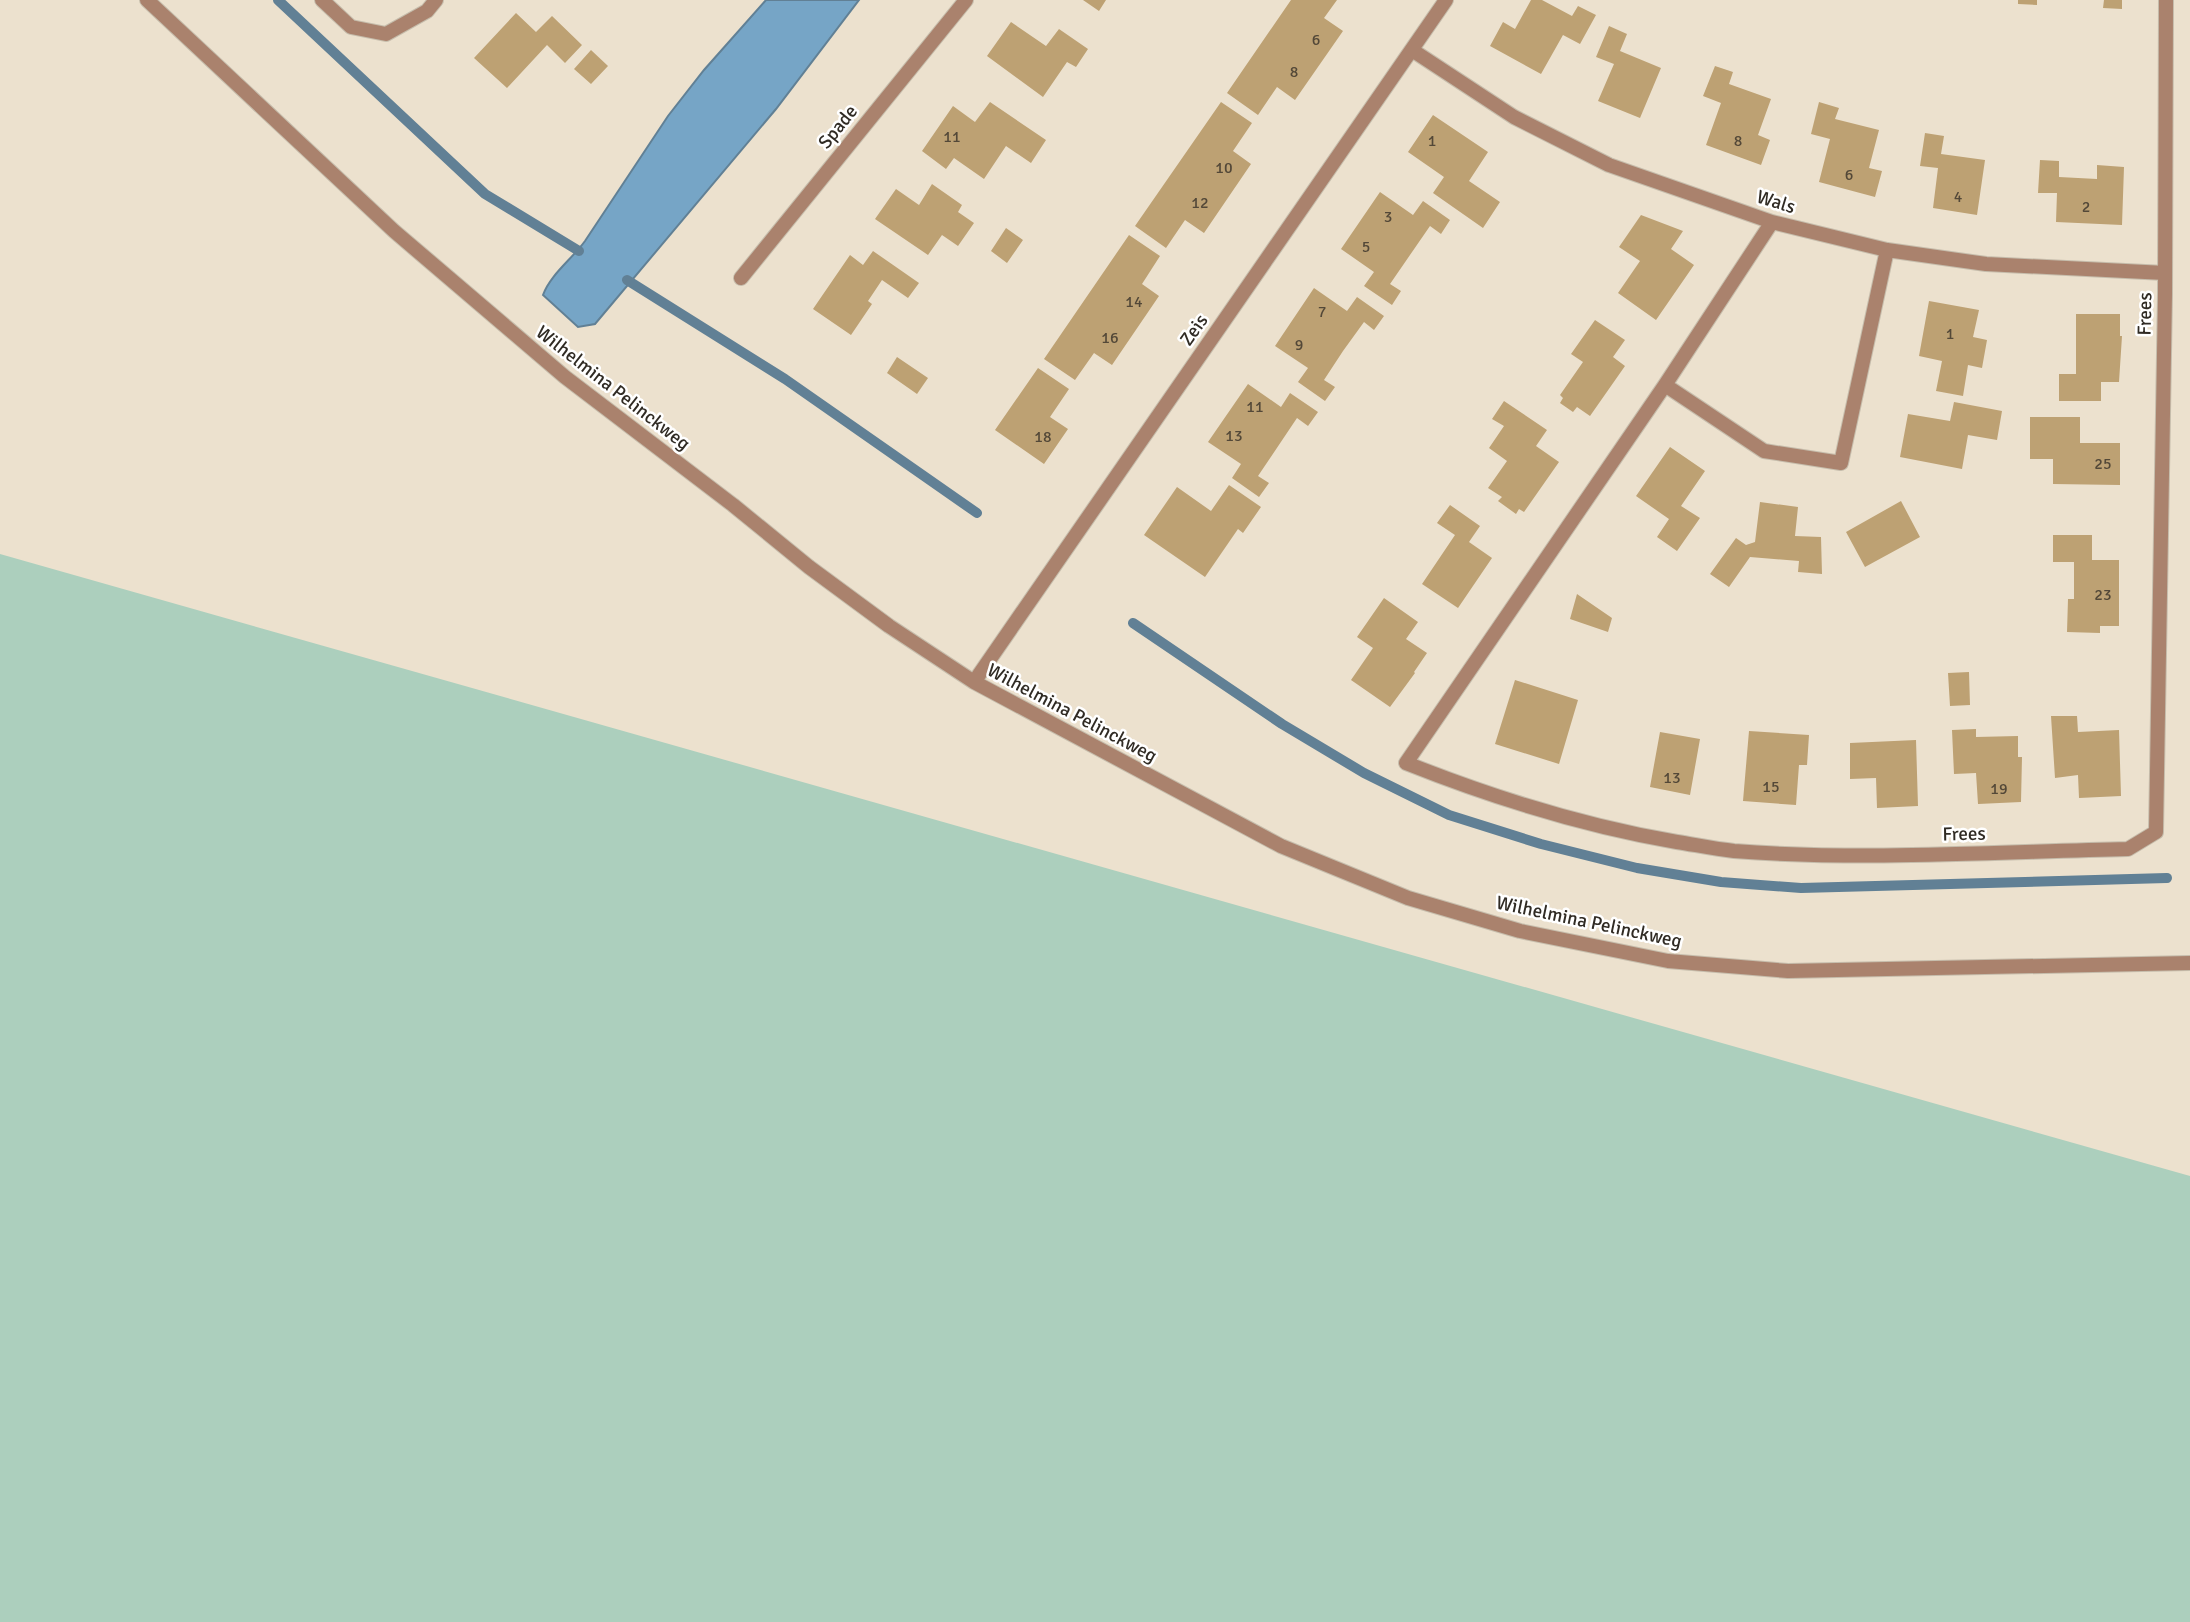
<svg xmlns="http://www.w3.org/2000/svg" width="2190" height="1622" viewBox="0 0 2190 1622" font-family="Signika,sans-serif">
	<rect width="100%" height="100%" fill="#ece1ce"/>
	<path fill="#accfbd" d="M0 554 2190 1176V1622H0Z"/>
	<path fill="#76a5c6" stroke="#618095" stroke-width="2" d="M766 0H859L776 109 595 324 578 327 543 295C550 275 572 259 585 241L668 116 704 70Z"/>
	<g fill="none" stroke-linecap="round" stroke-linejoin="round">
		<path stroke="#618095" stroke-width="10" d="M278 0 485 194 579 251
			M627 280 785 379 977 513
			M1133 623 1282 724 1364 773 1449 815 1541 844 1637 868 1721 882 1801 888 2167 878"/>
	</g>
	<path fill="#bda173" d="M1083 0H1106L1099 11Z
		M1291 0H1337L1324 18 1343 31 1295 100 1277 87 1258 115 1227 93Z
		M1531 0H1542L1572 16 1578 6 1596 15 1580 44 1563 35 1541 74 1490 46 1503 22 1515 29Z
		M2018 0H2037V5L2018 4Z
		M2104 0H2122V9L2103 8Z
		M516 13 536 32 552 16 582 45 565 63 547 45 507 88 474 58Z
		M1011 22 1046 46 1059 29 1088 49 1076 67 1067 62 1043 97 987 56Z
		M1609 26 1627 34 1620 51 1661 68 1640 118 1598 101 1614 64 1596 57Z
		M591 50 608 66 591 84 574 69Z
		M1715 66 1733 72 1729 84 1771 99 1758 135 1770 140 1761 165 1706 145 1721 103 1703 96Z
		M990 102 1046 140 1031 163 1006 146 984 179 954 158 946 169 922 151 953 106 975 122Z
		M1221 102 1252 123 1233 151 1251 164 1204 233 1185 220 1166 248 1135 226Z
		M1819 102 1839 108 1835 119 1879 130 1869 168 1882 171 1875 197 1819 182 1830 139 1811 134Z
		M1433 115 1488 152 1469 181 1500 202 1483 228 1433 193 1444 177 1408 152Z
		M1925 133 1944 136 1941 154 1985 160 1977 215 1933 208 1938 168 1920 166Z
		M2040 160 2059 161V177L2097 179V165L2124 167 2122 225 2056 222 2057 193H2038Z
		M932 184 962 205 958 212 974 223 958 246 942 235 928 255 875 219 896 189 919 205Z
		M1380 192 1413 215 1423 201 1450 220 1441 234 1430 226 1390 284 1401 291 1392 305 1364 286 1374 272 1341 249Z
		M1641 215 1683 231 1671 249 1694 265 1656 320 1618 293 1640 261 1619 247Z
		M1006 228 1023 240 1007 263 991 251Z
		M1129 235 1160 256 1142 284 1159 296 1112 365 1094 353 1075 380 1044 359Z
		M873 251 919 283 908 298 882 280 868 301 872 304 851 335 813 309 850 255 863 265Z
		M1314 288 1347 311 1357 297 1384 316 1374 330 1364 322 1343 351 1324 380 1335 387 1325 401 1298 382 1308 368 1275 346Z
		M1929 301 1979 310 1973 337 1987 340 1982 368 1968 365 1963 396 1936 391 1942 361 1919 356Z
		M2076 314H2120V336H2122L2119 382H2101V401H2059V374H2076Z
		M1595 320 1625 340 1613 357 1625 366 1590 416 1577 407 1573 412 1560 403 1563 398 1560 395 1583 362 1571 354Z
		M897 357 928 378 917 394 887 373Z
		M1038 368 1069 389 1050 417 1068 429 1044 464 995 430Z
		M1248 384 1281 407 1290 393 1318 412 1308 426 1297 418 1258 476 1269 483 1259 497 1232 478 1241 464 1208 442Z
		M1504 401 1547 430 1536 446 1559 462 1524 512 1519 509 1516 514 1498 501 1502 497 1488 488 1507 461 1489 448 1504 426 1492 419Z
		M1954 402 2002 411 1997 440 1968 435 1962 469 1900 457 1908 414 1950 421Z
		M2030 417H2080V443H2120V485L2053 484V459H2030Z
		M1670 447 1705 471 1681 506 1700 518 1677 551 1657 537 1669 519 1636 496Z
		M1229 485 1261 507 1243 533 1238 529 1205 577 1144 535 1177 487 1211 511Z
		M1901 501 1920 537 1865 567 1846 532Z
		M1760 502 1798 507 1795 536 1821 537 1822 574 1798 572 1799 561 1750 557 1729 587 1710 574 1736 538 1746 545 1755 542Z
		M1450 505 1480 526 1469 542 1492 558 1458 608 1422 584 1455 535 1437 523Z
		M2053 535H2092V560H2119V626H2100V633L2067 632 2068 599H2074V562H2053Z
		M1577 594 1612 618 1608 632 1570 619Z
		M1384 598 1418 622 1406 639 1427 653 1414 672 1415 673 1390 707 1351 680 1373 648 1357 637Z
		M1969 672 1970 705 1950 706 1948 673Z
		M1515 680 1578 700 1559 764 1495 744Z
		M2051 716H2077L2078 732 2119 730 2121 796 2079 798 2078 775 2055 778Z
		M1976 729V737L2018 736V757H2022L2021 802 1978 804 1976 773 1954 774 1952 730Z
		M1749 731 1809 735 1807 765H1799L1796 805 1743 801Z
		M1660 732 1700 739 1690 795 1650 787Z
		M1916 740 1918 806 1877 808 1876 778 1850 779V743Z"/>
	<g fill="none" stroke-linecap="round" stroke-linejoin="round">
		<defs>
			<path id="minor" d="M147 0 394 231 565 377 733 505 809 567 889 626 974 682 1281 846 1408 898 1520 931 1668 961 1788 971 2190 963
				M322 0 351 27 386 34 427 11 436 0
				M1412 50 1514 117 1609 165 1772 222 1887 250 1986 264 2165 273
				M1772 222 1665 385 1406 763C1494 798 1583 826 1677 842 1696 845 1715 849 1734 851 1865 861 1997 852 2128 849L2156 832 2165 294 2166 0
				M741 278 966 0
				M1665 385 1764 451 1841 463 1887 250
				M974 682 1446 0"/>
		</defs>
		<use href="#minor" stroke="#c6bdac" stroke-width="16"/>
		<use href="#minor" stroke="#aa826d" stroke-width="14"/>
	</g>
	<g text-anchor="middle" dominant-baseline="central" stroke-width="5" stroke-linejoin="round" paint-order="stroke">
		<g font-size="16" fill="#534838">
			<text x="1316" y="40">6</text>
			<text x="1294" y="72">8</text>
			<text x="952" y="137">11</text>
			<text x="1432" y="141">1</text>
			<text x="1738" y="141">8</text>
			<text x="1224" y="168">10</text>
			<text x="1849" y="175">6</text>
			<text x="1958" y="197">4</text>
			<text x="1200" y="203">12</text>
			<text x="2086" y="207">2</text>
			<text x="1388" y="217">3</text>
			<text x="1366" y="247">5</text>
			<text x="1134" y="302">14</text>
			<text x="1322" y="312">7</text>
			<text x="1950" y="334">1</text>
			<text x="1110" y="338">16</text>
			<text x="1299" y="345">9</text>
			<text x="1255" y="407">11</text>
			<text x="1234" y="436">13</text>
			<text x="1043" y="437">18</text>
			<text x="2103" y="464">25</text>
			<text x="2103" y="595">23</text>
			<text x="1672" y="778">13</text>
			<text x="1771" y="787">15</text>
			<text x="1999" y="789">19</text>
		</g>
		<g font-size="19" fill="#302b24" stroke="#fff">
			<text transform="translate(838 127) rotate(-51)">Spade</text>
			<text transform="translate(1776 202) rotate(17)">Wals</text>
			<text transform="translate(2145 314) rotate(-89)">Frees</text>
			<text transform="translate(1194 330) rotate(-55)">Zeis</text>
			<text transform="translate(613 388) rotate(38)">Wilhelmina Pelinckweg</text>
			<text transform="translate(1072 713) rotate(28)">Wilhelmina Pelinckweg</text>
			<text transform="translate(1964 834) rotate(-1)">Frees</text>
			<text transform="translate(1589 922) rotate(12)">Wilhelmina Pelinckweg</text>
		</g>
	</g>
</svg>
